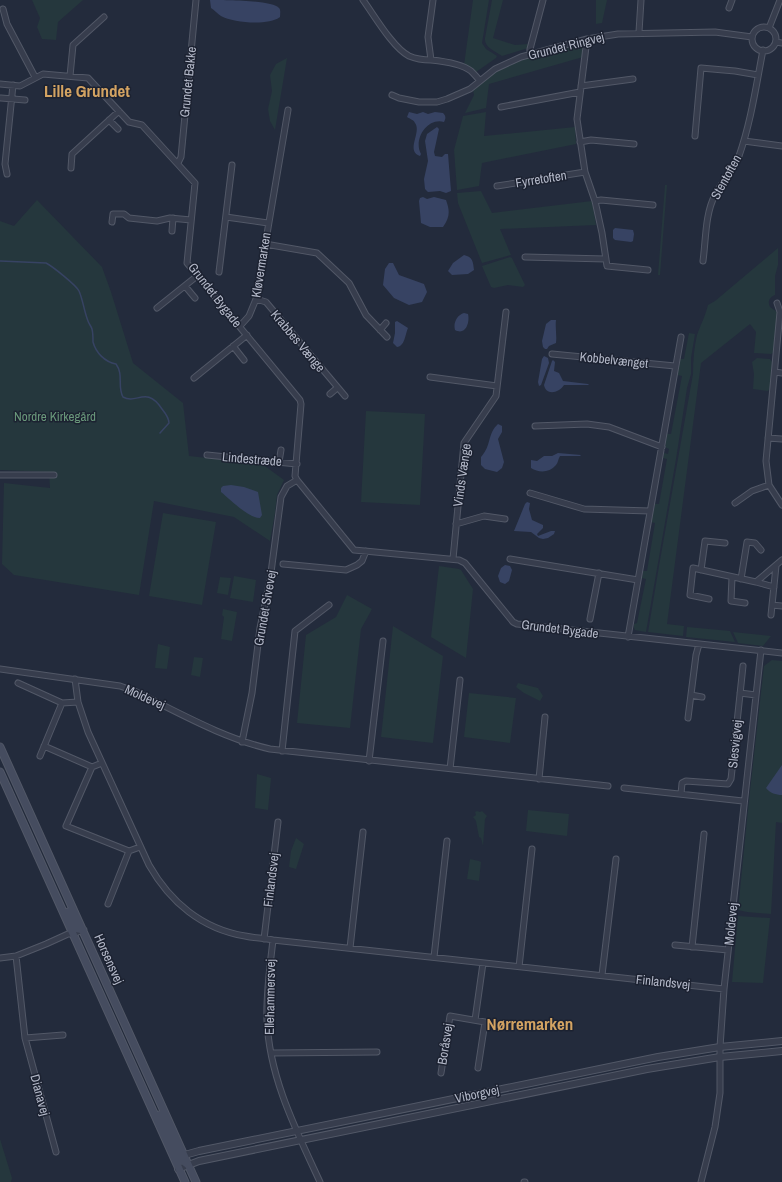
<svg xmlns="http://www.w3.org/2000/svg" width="782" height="1182" viewBox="0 0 782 1182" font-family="'Archivo Narrow',sans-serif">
	<rect width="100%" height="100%" fill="#232b3c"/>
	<path fill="#25373d" d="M32 0H83L58 22 56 40 42 39 37 27 40 18Z
		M473 0H489L482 43 486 49 497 56 496 58 476 72 464 65Z
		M492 0H503L493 38 515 45 528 44V48L502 56C495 51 484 47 485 38Z
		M596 0H607L602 23 596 24Z
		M583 44 584 46 583 57 489 84 486 108 465 113 474 95 473 90C482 82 490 75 500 69 522 58 558 49 583 44Z
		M287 58 275 130 270 121 268 109 272 91 270 75 276 64Z
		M486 112 484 136 575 127 576 144 482 163 479 186 457 190 454 150 463 116Z
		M665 185H667L660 275H658Z
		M481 191 492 213 592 201 596 225 500 229 511 255 482 263 458 203 457 193Z
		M37 200 102 267 111 292 133 363 183 403 189 456 262 464 284 480 277 495 275 513 270 541 234 517 154 501 139 595 14 575 2 564 4 483 50 488 49 472 0 470V221L14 226Z
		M778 248V265L775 276V295C770 297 767 301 770 307L777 312 774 352 771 354 754 353 756 332 750 324 701 363 667 624 684 626 683 636 648 632 659 566 693 374C693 361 694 348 697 335 701 324 705 317 708 305L715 301Z
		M510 257 512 258 525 285 523 287 508 285 494 288 491 287 482 266Z
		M689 333 695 334 691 358V374L687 388 676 459 646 632 635 630 634 628V624L637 623 646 579 642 578 643 571H647L655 523 651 522 655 504H659L667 459 663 458 664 453 668 454 669 449 665 447 667 434H671L682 376 677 375 680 359H684Z
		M757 358 770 359 773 363 770 388 768 391 753 389 754 374 752 362Z
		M366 411 425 414 420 505 361 502Z
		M163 513 216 522 202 605 149 596Z
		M439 566 459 569 461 570 473 589 466 658 431 637Z
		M234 576 256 580 253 602 230 598Z
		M220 577 231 578 228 595 217 593Z
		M347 595 372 609 361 629 350 728 297 723 306 635 336 617Z
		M223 609 237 612 232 641 221 639 224 617 222 615Z
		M393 626 443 656 433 743 381 737Z
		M687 627 730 631 735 642 686 637Z
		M733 632 771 636 763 646 738 643Z
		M158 644 170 647 167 669 155 668Z
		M194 657 203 658 200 677 191 675Z
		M772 660 782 661V823L776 822 771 914 747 912 738 910 749 800 764 666Z
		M518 683 538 688 543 696 540 701 524 693 516 687Z
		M469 693 516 698 510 743 464 737Z
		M257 774 271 778 268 810 255 808Z
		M528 810 569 814 567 836 526 831Z
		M477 811 480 812 482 811 487 816 485 819 483 846 481 838 479 837 476 821 473 817 476 815 475 812Z
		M296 838 304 844 296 869 289 867 291 851Z
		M470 859 479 861 481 862 479 881 467 879Z
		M738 916 770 918 763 983 732 982Z
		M0 1139 12 1178 11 1182H0Z"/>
	<path fill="#374363" d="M210 0C223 0 273 0 279 8 281 10 280 14 280 17 268 26 234 23 221 16 218 14 214 10 211 8Z
		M409 112 417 114 423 112 428 114 435 112 443 113C446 116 446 118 444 122 427 117 413 140 421 154L420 156C405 151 422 132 415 123 414 120 410 119 407 117Z
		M437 127 439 129 434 152 435 156 442 157 445 154H448L451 191 446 193 440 191 428 192 425 189 424 179 428 161 425 141 427 134Z
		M423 197 427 199 434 197 446 200C450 211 450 217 443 227H430L421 223 419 201 420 198Z
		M615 228 633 230 634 234 633 241 631 242 615 240 613 238V230Z
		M464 255C473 257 473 262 474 270L468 274 452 275 448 271 453 263Z
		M389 263H393L399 275 424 284 427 292 422 302 409 305 394 298 383 285 385 269Z
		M464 313 468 314C470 322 466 336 455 330 453 323 457 315 464 313Z
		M551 320H556C555 328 557 335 556 343L549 346 547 349H545L543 347 542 341 546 324Z
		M397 321 408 328C405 335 405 346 397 347L393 343 395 333V322Z
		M544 356 548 358 549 363 541 385 539 386 538 382 542 359Z
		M553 360 555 362 554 371 559 373 563 381 588 384 589 385H564C559 393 546 396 544 385L552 361Z
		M498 424 502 426V432L498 439 504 462 502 468 497 472 485 469 481 465V457C492 445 487 434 498 424Z
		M558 453 581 455 580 456H560C558 459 558 463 556 465 549 473 539 473 531 468V460L537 461 544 456H552Z
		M231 485 244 487 258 492 262 515 260 518C248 518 231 500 221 492V488L223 486Z
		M527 502 530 503 529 509 532 520 543 525V528L537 534 538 536 551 531H555L554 534 548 538 543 539 539 538 531 532 514 531 525 504Z
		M505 565 510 566 512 570 509 581 505 584 500 582 498 576 501 568Z
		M782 765V795C776 795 770 793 766 788Z"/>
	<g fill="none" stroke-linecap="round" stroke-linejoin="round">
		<path stroke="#374363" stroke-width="1.5" d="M0 261 46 263C52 266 76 285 79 291 83 300 84 311 88 321 89 324 91 326 92 329 93 333 93 338 93 342 96 353 105 362 116 364 124 375 117 386 123 397 137 405 146 385 162 409 166 414 169 418 169 423L160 433"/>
		<defs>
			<path id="minor" d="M363 0C374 15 393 48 409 56 416 59 423 60 431 60
				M433 0 428 37 431 60C441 61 462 64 471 71 474 74 477 77 479 80
				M729 8 732 0
				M3 9 7 24 35 77
				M752 39a12 12 0 1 1 24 0a12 12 0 1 1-24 0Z
				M769 28 780 0
				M639 32 641 0
				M587 39 577 119 585 172 595 201 602 233 607 266 648 270
				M776 42 782 43
				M530 55V49L543 0
				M70 76 73 45 104 17
				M0 84 20 86 43 74 88 78 129 122 142 125 195 183 187 263 300 400 301 404 295 476 297 480 354 550 459 560 465 563 513 622 517 624 782 653
				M581 86 633 79
				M392 95 399 98 419 102H437L447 99 470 89 495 69 521 57 587 39 618 34 715 32 752 37
				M1 98 25 100
				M501 107 580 92
				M109 120 118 129
				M695 136 701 68 735 71 758 75
				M744 141 782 146
				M580 142 591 140 634 144
				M178 163 181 157 196 0
				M71 168 72 154 119 111
				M7 174 5 164 13 85
				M497 186 585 172
				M595 201 601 200 653 205
				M226 217 268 223
				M112 222 113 214H124L129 218 157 221 170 218 191 220
				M172 231 173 218
				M265 244 317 253 349 283 366 315 387 337
				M525 257 606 259
				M703 261C706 239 705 214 715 195 722 181 734 171 739 156 751 122 756 86 763 50
				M219 272 232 165
				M185 286 195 298
				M256 299 266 302 345 396
				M777 303 780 312 766 461 769 485 782 505
				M157 308 197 276
				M240 326 249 316 256 299 288 110
				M380 330 386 323
				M233 346 244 360
				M552 354 675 366
				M775 372 782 373
				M430 377 497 386
				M194 378 247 335
				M330 394 337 388
				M535 426 587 424 609 427 662 447
				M768 438 782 439
				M207 455 297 464
				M279 462 281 450
				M0 475H54
				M530 493 584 509 650 511
				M735 503 752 491 769 485
				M456 524 484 516 505 519
				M453 559 464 443 496 396 506 312
				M510 559 638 580
				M283 564 346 570 357 565 362 561 366 551
				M701 570 705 541 725 543
				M732 577 731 601 745 603
				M741 579 747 542 755 543 761 550
				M756 582 774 587
				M709 599 690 595 693 568 756 582 782 560
				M772 605 782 606
				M771 615 776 566
				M590 619 599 573
				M628 637 681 337
				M0 669 120 686 134 691C178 712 222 738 270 749L608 786
				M75 679 78 702 88 732 149 865C170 902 202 929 245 936 254 938 263 938 273 940L724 989
				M18 683 62 703
				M740 693 756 695
				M691 695 702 697
				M688 718 696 655 699 644
				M242 742 252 693 260 628 270 580 281 497 287 486 297 480
				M44 746 92 767
				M282 751 295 631 329 605
				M40 756 62 703 78 702
				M369 761 383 641
				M102 763 92 767 66 826 129 851
				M450 769 460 680
				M539 779 545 717
				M624 788 743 801
				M681 794 682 783 686 781 728 784 731 779 743 666
				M108 904 129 851 140 847
				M264 939 278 822
				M273 940C270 966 266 993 267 1020 269 1077 296 1130 320 1182
				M675 945 728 950
				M692 947 704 834
				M350 948 363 832
				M16 956 25 1038 56 1152
				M434 957 447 841
				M0 958 16 956 46 944 68 934H73L83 930
				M519 967 532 849
				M602 975 616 859
				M475 1020 483 963
				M25 1038 63 1035
				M271 1053 377 1052
				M441 1073 450 1016 485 1022 478 1068
				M524 1182H525
				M701 1182 715 1127 720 1093V1047L724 989 761 650"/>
			<path id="tertiary" d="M181 1156 199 1151 658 1057 720 1047 782 1041
				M178 1169 199 1161 647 1069 720 1057 782 1051"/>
			<path id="secondary" d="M0 747 196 1182
				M0 772 185 1182
				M68 912 75 928 83 930
				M159 1115 178 1157 187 1164"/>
		</defs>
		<use href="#minor" stroke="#525867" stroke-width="7"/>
		<use href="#tertiary" stroke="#525867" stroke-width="8"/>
		<use href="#secondary" stroke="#525867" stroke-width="9"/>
		<use href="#minor" stroke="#373d4d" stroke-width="5"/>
		<use href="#tertiary" stroke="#373d4d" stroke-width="6"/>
		<use href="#secondary" stroke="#454c5f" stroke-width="7"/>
	</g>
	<g text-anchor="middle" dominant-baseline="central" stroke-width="3" stroke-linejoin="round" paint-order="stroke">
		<g font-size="13" fill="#b3b8c8" stroke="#1c2231">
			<text transform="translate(566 46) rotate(-14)">Grundet Ringvej</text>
			<text transform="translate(188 82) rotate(-84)">Grundet Bakke</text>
			<text transform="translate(726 177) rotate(-61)">Stentoften</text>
			<text transform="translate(541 179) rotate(-9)">Fyrretoften</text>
			<text transform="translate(261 265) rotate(-81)">Kløvermarken</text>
			<text transform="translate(215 295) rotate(52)">Grundet Bygade</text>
			<text transform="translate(298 341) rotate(50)">Krabbes Vænge</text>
			<text transform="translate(614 360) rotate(6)">Kobbelvænget</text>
			<text transform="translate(252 459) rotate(5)">Lindestræde</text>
			<text transform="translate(462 475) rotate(-82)">Vinds Vænge</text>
			<text transform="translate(265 608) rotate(-80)">Grundet Sivevej</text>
			<text transform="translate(560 629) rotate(7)">Grundet Bygade</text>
			<text transform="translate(145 697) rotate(24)">Moldevej</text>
			<text transform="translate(735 744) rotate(-84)">Slesvigvej</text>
			<text transform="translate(271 880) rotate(-83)">Finlandsvej</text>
			<text transform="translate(731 924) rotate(-84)">Moldevej</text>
			<text transform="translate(109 959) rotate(66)">Horsensvej</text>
			<text transform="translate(663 982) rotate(6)">Finlandsvej</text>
			<text transform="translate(270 997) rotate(-89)">Ellehammersvej</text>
			<text transform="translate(445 1044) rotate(-81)">Boråsvej</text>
			<text transform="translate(477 1094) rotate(-12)">Viborgvej</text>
			<text transform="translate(40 1095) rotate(75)">Dianavej</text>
		</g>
		<g font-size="13" fill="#6a997b" stroke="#1c2231">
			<text x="55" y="416">Nordre Kirkegård</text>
		</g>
		<g font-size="17" font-weight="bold" fill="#d3a362" stroke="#1c2231">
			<text x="87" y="90">Lille Grundet</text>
			<text x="530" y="1023">Nørremarken</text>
		</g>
	</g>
</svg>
